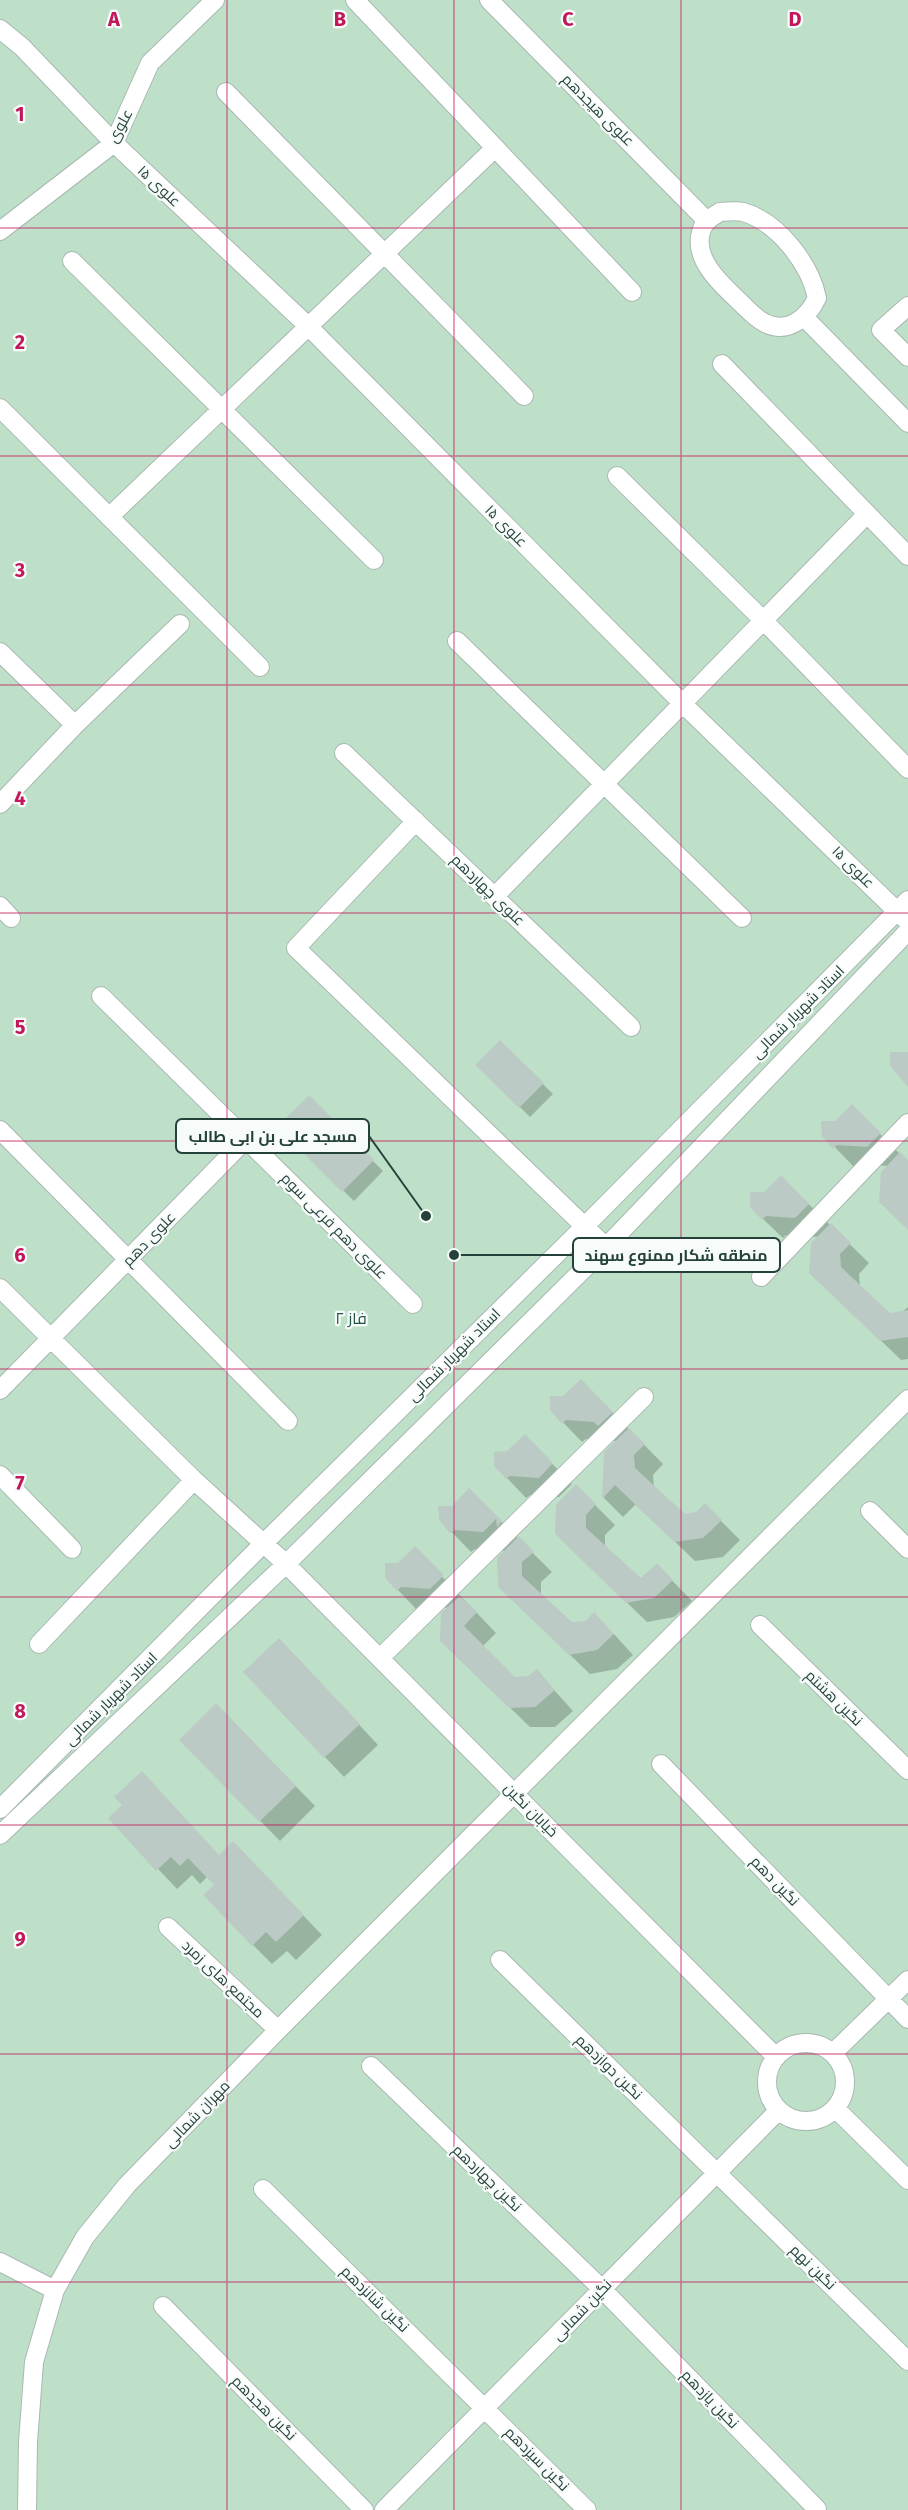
<svg xmlns="http://www.w3.org/2000/svg" width="908" height="2510" viewBox="0 0 908 2510" font-family="'Fira Sans',Cairo,sans-serif">
	<rect width="100%" height="100%" fill="#e6efeb"/>
	<path fill="#bfe0c8" d="M0 0H908V2510H0Z"/>
	<path fill="#0003" d="M500 1042 553 1094 530 1117 477 1065Z
		M309 1097 383 1171 354 1201 279 1127Z
		M852 1106 908 1162V1229L889 1166 857 1164 854 1167 823 1135Z
		M781 1177 869 1263 859 1274 860 1287 890 1315 902 1312 908 1307V1359L901 1360 831 1292 818 1237 786 1235 783 1238 763 1219 764 1194Z
		M600 1400 663 1464 653 1475 654 1487 684 1516 696 1513 705 1505 740 1540 723 1557 695 1561 636 1504 623 1517 604 1498 606 1453 617 1441 586 1439 582 1442 551 1410Z
		M525 1436 572 1484 559 1497 530 1495 526 1498 507 1478 508 1453Z
		M576 1486 615 1525 605 1535V1548L641 1580 657 1565 692 1601 674 1617 647 1622 577 1554Z
		M469 1490 552 1572 541 1582V1596L572 1624 614 1634 633 1655 617 1669 590 1674 520 1607 506 1551 475 1549 471 1552 440 1520Z
		M415 1548 496 1633 482 1647 515 1679 529 1678 537 1671 573 1711 555 1727H530L461 1660 449 1608 421 1606 417 1610 398 1590 399 1565Z
		M299 1660 378 1745 344 1777 325 1757Z
		M236 1725 315 1806 280 1841 181 1740Z
		M110 1818 220 1856 253 1863 322 1935 296 1960 287 1951 272 1964 253 1945 217 1885 208 1876 200 1884 192 1875 177 1889Z"/>
	<path fill="#bbcac4" d="M500 1040 544 1083 519 1108 475 1065Z
		M890 1052H908V1087L890 1066Z
		M309 1095 374 1160 342 1192 277 1127Z
		M852 1104 881 1133 867 1147 837 1145 833 1149 822 1136 821 1121H835Z
		M900 1152 908 1160V1230L879 1202 881 1172Z
		M781 1175 809 1204 795 1218 766 1216 762 1220 750 1207V1192H764Z
		M831 1223 851 1243 840 1254 841 1267 890 1313 908 1310V1337L880 1341 809 1273 811 1243Z
		M581 1379 613 1412 598 1426 594 1422 566 1420 562 1424 550 1410V1396H563Z
		M629 1428 645 1444 634 1455 635 1468 685 1514 696 1512 705 1503 722 1520 703 1538 674 1542 615 1485 602 1499 604 1452Z
		M525 1434 553 1463 539 1478 510 1476 506 1479 494 1466V1452L507 1451Z
		M576 1484 596 1504 586 1515V1528L641 1578 657 1563 673 1580 654 1598 626 1603 555 1534 556 1505Z
		M469 1488 502 1521 497 1527 496 1519 483 1532 455 1530 450 1533 439 1520 438 1506H452Z
		M519 1536 534 1552 522 1562V1576L572 1622 585 1621 594 1612 614 1634 597 1650 569 1655 498 1587 497 1558Z
		M415 1546 444 1575 430 1589 401 1587 397 1591 385 1578V1563H398Z
		M460 1596 477 1612 464 1626 515 1677 528 1676 537 1669 555 1690 535 1707 509 1708 440 1641 441 1613Z
		M279 1638 360 1724 324 1758 243 1672Z
		M216 1703 296 1786 259 1822 179 1740Z
		M142 1771 219 1855 233 1841 304 1915 276 1942 266 1932 252 1946 203 1895 214 1885 188 1858 180 1866 171 1857 156 1871 108 1818 122 1805 114 1797Z"/>
	<g fill="none" stroke-linecap="round" stroke-linejoin="round">
		<defs>
			<path id="minor" d="M355 0 632 292
				M489 0 707 221
				M0 29 22 47 114 143 308 326 683 704 904 918
				M226 92 524 396
				M720 212C727 212 736 210 743 212 778 222 810 264 817 298 808 317 788 335 765 323 756 319 747 309 740 302 722 285 693 260 701 232 703 222 712 217 720 212Z
				M0 231 114 143 150 63 215 0
				M72 261 374 560
				M908 306 881 330 908 357
				M805 318 908 423
				M722 364 908 556
				M0 408 260 667
				M617 476 764 621 908 769
				M109 517 495 148
				M457 641 742 918
				M0 652 75 725
				M344 753 631 1027
				M0 804 75 725 180 624
				M416 821 296 948 606 1247
				M495 896 867 514
				M0 906 11 918
				M101 996 413 1304
				M0 1130 288 1421
				M761 1277 908 1123
				M0 1288 194 1480 286 1564 776 2057
				M0 1390 246 1139
				M0 1475 72 1549
				M870 1511 908 1549
				M760 1625 908 1770
				M39 1644 194 1480
				M380 1658 644 1397
				M661 1764 908 2019
				M0 1809 264 1543 585 1226 908 900
				M0 1835 286 1564 606 1247 908 931
				M168 1927 278 2030
				M500 1960 908 2361
				M767 2082a39 39 0 1 1 78 0a39 39 0 1 1-78 0Z
				M833 2053 908 1980
				M371 2066 602 2289 817 2509
				M836 2109 908 2180
				M263 2189 587 2510
				M0 2262 55 2290
				M163 2306 364 2510
				M27 2510 28 2442 34 2362 55 2290 85 2237 127 2185 278 2030 908 1399
				M384 2510 779 2110"/>
		</defs>
		<use href="#minor" stroke="#a8b8b2" stroke-width="20"/>
		<use href="#minor" stroke="#fff" stroke-width="18"/>
	</g>
	<path fill="none" stroke="#c2185b" stroke-width="1.5" stroke-opacity="0.55" d="M227 0V2510M454 0V2510M681 0V2510M0 228H908M0 456H908M0 685H908M0 913H908M0 1141H908M0 1369H908M0 1597H908M0 1825H908M0 2054H908M0 2282H908"/>
	<g text-anchor="middle" dominant-baseline="central" stroke-width="4.5" stroke-linejoin="round" paint-order="stroke">
		<g font-size="15" fill="#24423a" stroke="#f7fbf9">
			<text transform="translate(598 110) rotate(45)">علوی هیجدهم</text>
			<text transform="translate(120 126) rotate(-61)">علوی</text>
			<text transform="translate(159 186) rotate(43)">علوی ۱۵</text>
			<text transform="translate(506 526) rotate(45)">علوی ۱۵</text>
			<text transform="translate(853 867) rotate(45)">علوی ۱۵</text>
			<text transform="translate(488 890) rotate(44)">علوی چهاردهم</text>
			<text transform="translate(798 1012) rotate(-45)">استاد شهریار شمالی</text>
			<text transform="translate(334 1226) rotate(45)">علوی دهم فرعی سوم</text>
			<text transform="translate(149 1239) rotate(-46)">علوی دهم</text>
			<text transform="translate(454 1355) rotate(-45)">استاد شهریار شمالی</text>
			<text transform="translate(834 1698) rotate(44)">نگین هشتم</text>
			<text transform="translate(111 1699) rotate(-45)">استاد شهریار شمالی</text>
			<text transform="translate(531 1810) rotate(45)">خیابان نگین</text>
			<text transform="translate(775 1881) rotate(46)">نگین دهم</text>
			<text transform="translate(223 1979) rotate(43)">مجتمع های زمرد</text>
			<text transform="translate(609 2067) rotate(44)">نگین دوازدهم</text>
			<text transform="translate(197 2114) rotate(-46)">مهران شمالی</text>
			<text transform="translate(487 2178) rotate(44)">نگین چهاردهم</text>
			<text transform="translate(813 2267) rotate(44)">نگین نهم</text>
			<text transform="translate(375 2299) rotate(44)">نگین شانزدهم</text>
			<text transform="translate(582 2310) rotate(-46)">نگین شمالی</text>
			<text transform="translate(710 2399) rotate(46)">نگین یازدهم</text>
			<text transform="translate(264 2408) rotate(45)">نگین هجدهم</text>
			<text transform="translate(537 2459) rotate(45)">نگین سیزدهم</text>
		</g>
		<g font-size="16" fill="#1f5548" stroke="#f7fbf9">
			<text x="351" y="1318">فاز ۲</text>
		</g>
	</g>
	<g font-size="20" text-anchor="middle" font-weight="bold" fill="#c2185b" stroke="#f7fbf9" stroke-width="4.5" stroke-linejoin="round" paint-order="stroke">
		<text x="114" y="26">A</text>
		<text x="340" y="26">B</text>
		<text x="568" y="26">C</text>
		<text x="795" y="26">D</text>
		<text x="20" y="121">1</text>
		<text x="20" y="349">2</text>
		<text x="20" y="577">3</text>
		<text x="20" y="805">4</text>
		<text x="20" y="1034">5</text>
		<text x="20" y="1262">6</text>
		<text x="20" y="1490">7</text>
		<text x="20" y="1718">8</text>
		<text x="20" y="1946">9</text>
	</g>
	<path fill="none" stroke="#24423a" stroke-width="2" d="M426 1216L369 1136M454 1255L573 1255"/>
	<g fill="#24423a" stroke="#f7fbf9" stroke-width="2">
		<circle cx="426" cy="1216" r="6"/>
		<circle cx="454" cy="1255" r="6"/>
	</g>
	<g fill="#f7fbf9" stroke="#24423a" stroke-width="2">
		<rect x="176" y="1119" width="193" height="34" rx="6"/>
		<rect x="573" y="1238" width="207" height="34" rx="6"/>
	</g>
	<g font-size="16" text-anchor="middle" font-weight="bold" fill="#24423a">
		<text x="273" y="1142">مسجد علی بن ابی طالب</text>
		<text x="676" y="1261">منطقه شکار ممنوع سهند</text>
	</g>
</svg>
